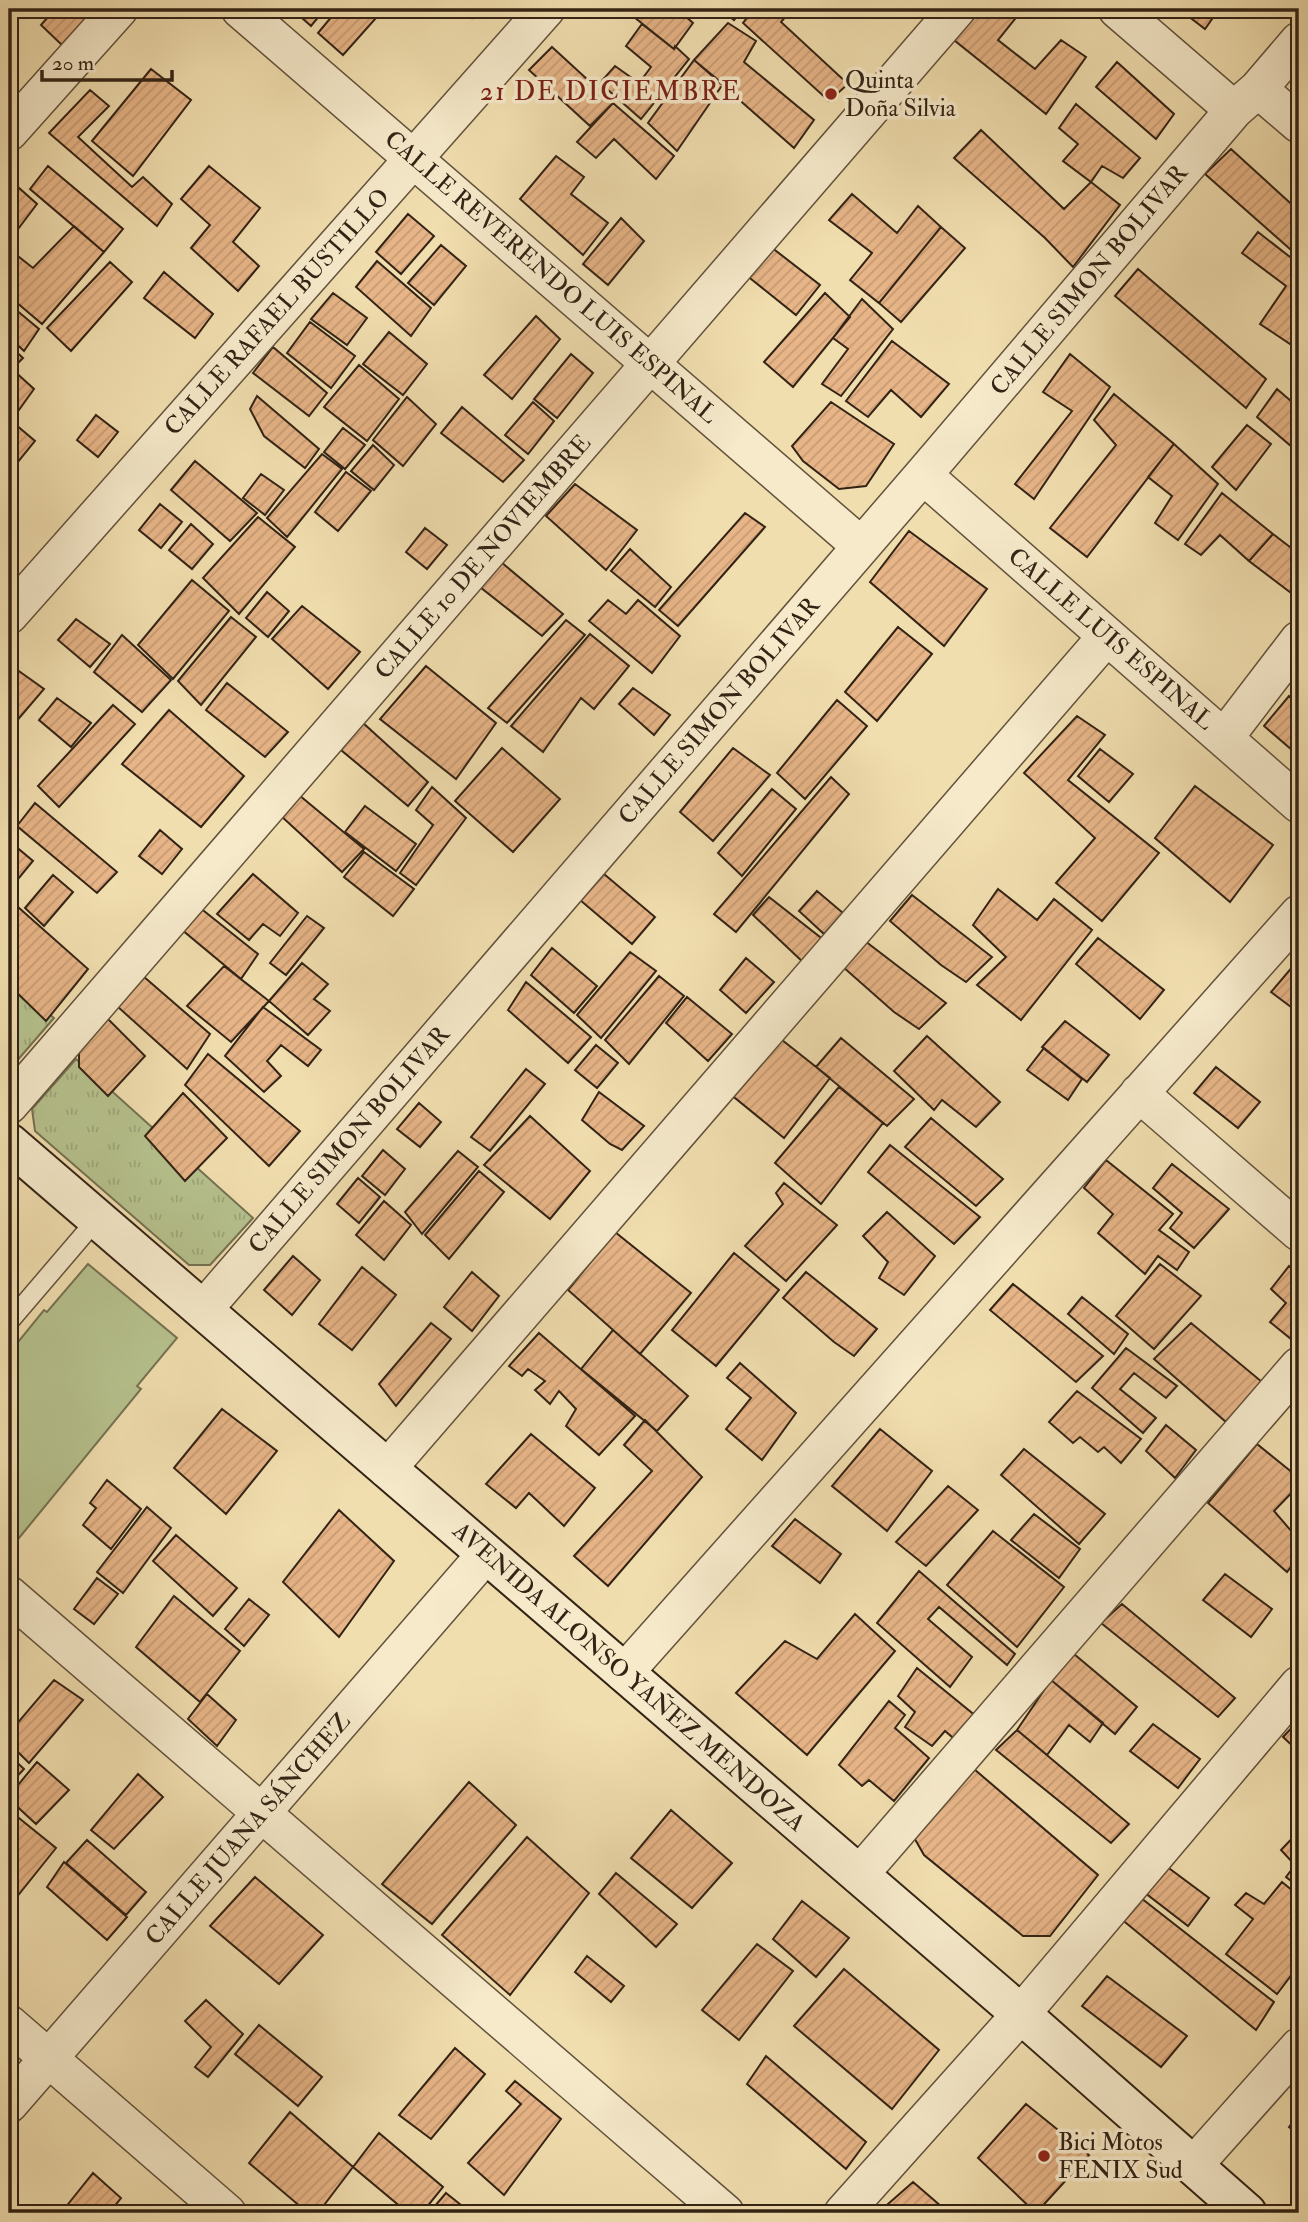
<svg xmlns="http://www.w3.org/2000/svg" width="1308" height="2222" viewBox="0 0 1308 2222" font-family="'IM FELL Double Pica',serif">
	<defs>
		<pattern id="grass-tufts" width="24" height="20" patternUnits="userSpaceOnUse" patternTransform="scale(1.75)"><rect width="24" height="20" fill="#b6c28e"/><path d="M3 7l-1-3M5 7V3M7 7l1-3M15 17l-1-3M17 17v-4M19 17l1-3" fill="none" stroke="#9da67a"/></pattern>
		<pattern id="building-hatch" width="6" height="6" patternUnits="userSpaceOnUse" patternTransform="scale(1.75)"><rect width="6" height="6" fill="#e7b587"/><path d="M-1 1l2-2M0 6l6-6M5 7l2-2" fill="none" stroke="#c79b74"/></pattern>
	</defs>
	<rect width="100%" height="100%" fill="#f1deaf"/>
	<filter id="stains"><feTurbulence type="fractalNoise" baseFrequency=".00286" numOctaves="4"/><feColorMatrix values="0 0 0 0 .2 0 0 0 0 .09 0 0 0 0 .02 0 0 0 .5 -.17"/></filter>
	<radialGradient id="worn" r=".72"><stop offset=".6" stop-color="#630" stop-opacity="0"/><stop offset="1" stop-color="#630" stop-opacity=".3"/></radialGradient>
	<path fill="url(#grass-tufts)" stroke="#747252" stroke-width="2" d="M9 979 54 1018 9 1070Z
		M76 1059 253 1218 210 1265H189L35 1131 32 1109Z"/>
	<path fill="#b6c28e" stroke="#747252" stroke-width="2" d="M88 1264 177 1338 137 1386 141 1389 19 1538 14 1534 9 1540V1353L44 1310 47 1312Z"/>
	<path fill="url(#building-hatch)" stroke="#332315" stroke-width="2" d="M55 9H98L64 47 41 25Z
		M292 9H325L311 26Z
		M338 9H384L343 55 318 33Z
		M461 9H480L472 18Z
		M624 9H677L693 23 674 49Z
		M720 9H743L734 20Z
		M754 9H792L781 22 848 84 829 101 743 23Z
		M981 9H1023L998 40 1035 69 1061 40 1086 57 1046 114 954 40Z
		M1179 9H1219L1205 29Z
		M728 23 756 41 744 62 814 120 794 148 694 60Z
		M642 24 674 49 675 46 689 59 641 119 600 83 615 66 639 83 651 67 626 46Z
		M552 47 613 103 590 126 529 70Z
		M694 60 723 84 677 151 648 123Z
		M1117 62 1174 114 1156 139 1096 87Z
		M151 69 191 100 133 176 92 141Z
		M90 90 109 106 78 137 132 187 143 177 172 204 157 226 49 133Z
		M613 103 674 156 656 179 614 139 596 158 577 142Z
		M1076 104 1140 158 1123 178 1102 166 1091 182 1063 161 1078 144 1059 128Z
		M981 130 1064 209 1091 182 1120 205 1073 267 1045 238 954 158Z
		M1231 149 1299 211V257L1205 174Z
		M556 156 584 177 571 194 608 223 583 255 520 199Z
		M48 166 123 229 104 252 30 189Z
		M209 166 260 208 233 242 259 266 238 291 191 248 210 225 181 199Z
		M9 179 37 204 9 241Z
		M852 194 897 233 918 206 941 227 879 303 850 280 872 253 829 220Z
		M408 214 434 236 401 274 376 252Z
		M621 218 644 241 608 285 583 264Z
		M74 226 104 252 42 324 9 296V249L33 268Z
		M941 227 965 248 901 322 879 303Z
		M1258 232 1299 264V336L1293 346 1260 324 1286 286 1242 253Z
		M441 245 466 266 434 305 408 283Z
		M771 247 820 285 796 315 746 275Z
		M377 261 431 308 411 336 356 287Z
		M110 262 132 282 71 351 47 328Z
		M1138 269 1266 379 1246 408 1115 296Z
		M164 272 213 314 195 338 144 298Z
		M333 293 367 318 347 345 311 319Z
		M825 293 850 317 793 387 764 362Z
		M862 299 893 329 841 396 822 384 848 349 833 338Z
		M9 304 39 329 24 351 9 337Z
		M536 316 560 339 512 399 484 375Z
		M310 322 355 356 331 388 287 353Z
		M389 332 427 364 403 395 363 364Z
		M892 341 949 384 921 417 891 390 868 417 846 401Z
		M9 345 23 358 12 369 34 389 16 414 9 408Z
		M273 347 327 393 309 416 253 373Z
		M571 354 593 373 557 418 534 399Z
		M1070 354 1110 387 1034 499 1015 484 1072 411 1043 392Z
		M359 365 399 399 367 441 324 407Z
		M1277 389 1299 408V453L1257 417Z
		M1114 394 1174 444 1087 557 1050 528 1116 445 1094 420Z
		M257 396 319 449 305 468 264 436 250 409Z
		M407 397 436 424 403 466 373 440Z
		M533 402 554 421 528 454 505 435Z
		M831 402 894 444 866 486 839 489 803 461 792 446Z
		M462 407 524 460 503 482 441 433Z
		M96 415 118 432 98 457 77 440Z
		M9 419 35 441 9 473Z
		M1247 425 1271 444 1236 490 1212 467Z
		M343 428 365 445 345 469 324 452Z
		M1174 444 1218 484 1178 540 1155 523 1172 496 1148 477Z
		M373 445 394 465 374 490 351 471Z
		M322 454 342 469 287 537 267 518Z
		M195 461 257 513 230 541 171 490Z
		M346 472 371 491 338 531 315 512Z
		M261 474 284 490 265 515 243 498Z
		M575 484 637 530 606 570 546 516Z
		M1222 493 1273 534 1249 561 1220 535 1201 555 1185 544Z
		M160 504 182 522 161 548 139 530Z
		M745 513 765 527 678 626 659 610Z
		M258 517 295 547 239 614 203 578Z
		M191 524 213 544 192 569 169 550Z
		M425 528 447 545 427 569 406 552Z
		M909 531 987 589 944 646 870 582Z
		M1273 534 1299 554V599L1249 561Z
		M630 549 671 587 655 607 611 571Z
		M501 562 563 614 542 636 480 587Z
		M192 580 229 611 173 679 138 645Z
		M267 592 289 611 268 637 246 618Z
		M608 600 626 614 638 600 680 636 652 673 589 621Z
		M302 606 360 652 328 689 272 639Z
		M231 617 256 637 201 705 178 681Z
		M76 619 110 644 90 667 58 640Z
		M566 620 585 635 507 723 488 708Z
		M898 627 932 654 877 721 845 692Z
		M590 634 629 666 594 709 581 698 543 752 511 726Z
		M122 635 171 680 142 712 94 672Z
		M9 664 44 689 9 730Z
		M426 666 496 723 456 779 380 719Z
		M227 683 288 732 265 757 206 710Z
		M633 688 670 715 654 735 619 704Z
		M1289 696 1299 705V756L1264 726Z
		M57 698 91 723 71 747 39 720Z
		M837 700 867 726 805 799 777 773Z
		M113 705 135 724 59 807 38 786Z
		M169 710 244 776 201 827 122 764Z
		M1077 716 1105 735 1068 780 1159 853 1102 921 1056 883 1095 838 1024 773Z
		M362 722 428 782 408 806 341 750Z
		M502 748 560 799 513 852 455 801Z
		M733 748 770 775 713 841 680 812Z
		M1100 749 1133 774 1109 802 1078 776Z
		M831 777 849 794 736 932 714 914Z
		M9 783 18 791 9 802Z
		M1195 786 1273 845 1230 902 1155 838Z
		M432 787 466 818 416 885 400 873 433 825 416 810Z
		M772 789 796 809 742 876 718 853Z
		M299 795 364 849 342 872 281 816Z
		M35 803 117 872 97 893 17 826Z
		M365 806 416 844 396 871 345 832Z
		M160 830 182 849 162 874 139 856Z
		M14 845 33 861 9 890V850Z
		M364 852 414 889 393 916 344 877Z
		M253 874 298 913 280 936 263 924 249 940 217 914Z
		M604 874 655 917 632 944 580 900Z
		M53 875 73 892 44 926 25 908Z
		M998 889 1037 920 1054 899 1092 930 1021 1020 977 985 1006 957 973 925Z
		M817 891 843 913 824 934 799 911Z
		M912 895 992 957 966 982 941 965 890 921Z
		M769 897 825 941 805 964 753 915Z
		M18 907 88 969 46 1021 9 985V918Z
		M199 907 258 954 241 979 181 929Z
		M307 916 324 928 286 975 270 963Z
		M1098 938 1164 990 1140 1019 1076 964Z
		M865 941 946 1003 919 1029 894 1012 843 967Z
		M552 948 597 986 574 1013 531 975Z
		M630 952 656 971 601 1038 577 1015Z
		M746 958 774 982 746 1013 720 990Z
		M302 963 328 984 314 999 330 1011 308 1035 269 1001Z
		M1294 965 1299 969V1013L1271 992Z
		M224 966 269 1001 231 1042 187 1006Z
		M143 976 210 1034 187 1069 118 1007Z
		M659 976 684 996 629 1064 605 1040Z
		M526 982 591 1037 568 1063 508 1010Z
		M687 997 732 1034 708 1061 666 1023Z
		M263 1007 321 1050 308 1066 281 1045 267 1061 281 1076 264 1092 225 1056Z
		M105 1016 145 1056 108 1096 79 1067V1042Z
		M1065 1021 1109 1055 1087 1082 1042 1047Z
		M777 1036 830 1078 784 1138 729 1093Z
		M927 1036 1000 1102 976 1127 942 1100 934 1110 894 1071Z
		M841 1038 914 1099 887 1126 816 1067Z
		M596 1045 618 1063 597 1088 575 1070Z
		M1044 1048 1082 1079 1068 1100 1027 1070Z
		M208 1054 300 1131 269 1166 185 1085Z
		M1216 1067 1260 1102 1238 1128 1194 1093Z
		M526 1069 545 1084 490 1151 471 1137Z
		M839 1087 883 1123 821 1204 775 1163Z
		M599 1092 644 1126 622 1150 610 1144 582 1120Z
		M183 1093 227 1138 185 1181 145 1136Z
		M419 1103 441 1122 420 1147 397 1129Z
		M530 1116 590 1171 550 1219 484 1165Z
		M931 1118 1003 1179 976 1206 905 1147Z
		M890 1145 980 1217 954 1244 868 1172Z
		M383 1150 405 1169 385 1195 362 1176Z
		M458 1151 478 1167 422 1234 405 1212Z
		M1106 1160 1173 1214 1159 1230 1189 1252 1177 1270 1158 1256 1145 1274 1098 1233 1113 1214 1084 1188Z
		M1172 1164 1229 1209 1194 1248 1170 1228 1182 1213 1153 1188Z
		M479 1171 504 1192 449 1259 425 1235Z
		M358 1178 380 1197 359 1223 337 1204Z
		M784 1183 837 1225 786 1281 745 1246 783 1204 776 1193Z
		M384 1201 411 1225 384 1260 356 1235Z
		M887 1212 935 1256 904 1295 879 1278 888 1262 863 1236Z
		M615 1232 691 1293 640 1354 568 1290Z
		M734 1253 779 1290 716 1366 672 1330Z
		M293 1256 320 1280 292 1315 264 1290Z
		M1160 1264 1201 1296 1154 1349 1116 1316Z
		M1289 1266 1299 1275V1330L1291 1339 1270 1322 1286 1303 1271 1289Z
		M362 1267 396 1295 352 1350 319 1324Z
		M472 1272 499 1296 472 1331 444 1307Z
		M806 1272 877 1329 854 1356 834 1342 783 1298Z
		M1013 1284 1103 1356 1076 1382 990 1310Z
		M1082 1297 1128 1334 1114 1354 1068 1314Z
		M431 1323 451 1339 396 1406 379 1384Z
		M1191 1323 1262 1382 1226 1422 1154 1359Z
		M613 1330 688 1396 657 1431 581 1369Z
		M539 1333 635 1416 599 1455 566 1426 576 1409 559 1391 550 1404 535 1390 545 1381 528 1369 522 1376 509 1366Z
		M1126 1348 1177 1386 1166 1398 1134 1373 1120 1389 1156 1418 1143 1433 1092 1388Z
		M740 1363 796 1413 762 1460 726 1429 751 1398 727 1378Z
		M1077 1391 1141 1439 1121 1463 1104 1447 1098 1452 1080 1437 1073 1443 1049 1422Z
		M222 1409 277 1451 226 1514 174 1468Z
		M645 1420 702 1477 608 1586 574 1556 652 1471 624 1445Z
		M1166 1425 1196 1450 1175 1478 1146 1451Z
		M880 1429 932 1471 887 1531 832 1486Z
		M531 1434 595 1488 564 1526 529 1493 516 1508 486 1484Z
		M1257 1444 1299 1478V1485L1274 1511 1299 1540V1556L1287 1572 1208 1503Z
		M1024 1449 1105 1514 1079 1544 1001 1475Z
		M107 1480 141 1509 111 1549 83 1525 96 1508 90 1503Z
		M948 1486 978 1510 926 1566 896 1542Z
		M147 1507 171 1528 123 1593 97 1572Z
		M339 1510 394 1561 339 1637 283 1582Z
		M1034 1514 1080 1549 1059 1578 1011 1540Z
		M795 1519 841 1554 820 1583 772 1546Z
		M993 1531 1064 1587 1017 1647 947 1585Z
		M176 1535 237 1588 213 1616 153 1561Z
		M919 1571 1015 1654 1007 1665 939 1607 928 1619 972 1657 950 1687 877 1623Z
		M1225 1574 1272 1609 1251 1637 1203 1600Z
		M97 1578 118 1594 94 1624 74 1609Z
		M174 1596 240 1651 200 1702 136 1647Z
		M249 1599 269 1615 244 1646 225 1629Z
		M1122 1604 1235 1698 1218 1717 1101 1623Z
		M855 1614 895 1651 807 1755 736 1693 785 1641 817 1659Z
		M1074 1654 1137 1707 1115 1734 1051 1680Z
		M917 1668 977 1717 959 1743 945 1731 932 1746 905 1727 915 1712 898 1696Z
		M54 1680 83 1700 29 1763 9 1743V1733Z
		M1051 1680 1103 1723 1090 1742 1069 1725 1047 1755 1017 1730Z
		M207 1694 236 1720 217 1746 188 1719Z
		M889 1701 905 1715 895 1728 929 1758 894 1801 869 1780 862 1786 839 1765Z
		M1299 1720V1752L1283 1737Z
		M1153 1724 1200 1759 1178 1788 1130 1751Z
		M1017 1730 1129 1824 1111 1843 996 1750Z
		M9 1755 24 1769 9 1785Z
		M37 1762 69 1790 36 1824 9 1799V1796Z
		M974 1769 1098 1875 1050 1936H1023L924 1855 912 1834Z
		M138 1774 163 1797 114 1849 91 1830Z
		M469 1782 516 1825 432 1924 382 1884Z
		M9 1810 56 1848 12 1903 9 1901Z
		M671 1810 732 1863 692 1908 631 1858Z
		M1299 1831V1887L1286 1877 1295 1865 1281 1850Z
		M527 1837 589 1893 510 1995 442 1935Z
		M87 1840 146 1892 126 1915 66 1863Z
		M64 1862 127 1917 107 1940 47 1887Z
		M1162 1863 1209 1898 1188 1926 1140 1889Z
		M616 1873 677 1924 656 1947 599 1894Z
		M255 1877 323 1935 279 1984 210 1926Z
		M1282 1882 1299 1896V1965L1277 1994 1226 1954 1253 1919 1235 1905 1246 1893 1264 1904Z
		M1141 1898 1274 2002 1256 2030 1120 1918Z
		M802 1901 849 1938 816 1977 773 1939Z
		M757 1944 793 1971 739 2040 702 2010Z
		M587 1956 624 1986 611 2002 575 1972Z
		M844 1969 939 2050 892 2109 794 2026Z
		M1107 1976 1187 2036 1161 2067 1082 2006Z
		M206 2000 243 2034 208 2077 195 2067 211 2047 185 2021Z
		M259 2025 322 2077 298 2106 235 2054Z
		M455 2048 485 2074 431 2139 399 2115Z
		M766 2056 866 2142 846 2169 747 2084Z
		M515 2081 561 2119 504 2195 468 2163 521 2104 506 2091Z
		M1026 2104 1089 2155 1036 2213 978 2158Z
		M290 2112 353 2167 318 2213H308L249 2163Z
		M1299 2114V2135L1289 2127Z
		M379 2133 443 2187 422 2213H408L353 2167Z
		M93 2173 121 2198 109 2213H72L65 2208Z
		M913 2182 949 2213H898L888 2204Z
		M446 2193 471 2213H429Z"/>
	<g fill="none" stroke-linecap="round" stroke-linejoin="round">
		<defs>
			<path id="lane" d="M9 1322 97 1219"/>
			<path id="street" d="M240 9 861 546
				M1117 9 1234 110
				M1258 89 1299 124
				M9 132 119 9
				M923 475 1299 804
				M9 615 546 9
				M1224 738 1299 640
				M1139 1093 1299 1232
				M9 1105 957 9
				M203 1310 923 475 1234 110 1258 89 1299 41
				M387 1469 1107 636
				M9 1595 725 2213
				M624 1673 1299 914
				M859 1875 1299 1366
				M9 2024 227 2213
				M9 2104 486 1554
				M1193 2166 1299 2047
				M843 2213 1021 2014 1299 1685"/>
			<path id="secondary" d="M9 1143 1021 2014 1247 2213"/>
		</defs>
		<use href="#lane" stroke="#62523c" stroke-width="21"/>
		<use href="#street" stroke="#62523c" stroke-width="40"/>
		<use href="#secondary" stroke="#332315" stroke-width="42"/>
		<use href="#lane" stroke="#f6eacb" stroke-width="18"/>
		<use href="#street" stroke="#f6eacb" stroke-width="37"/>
		<use href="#secondary" stroke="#f6eacb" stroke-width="38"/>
	</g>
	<g fill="#8f2418" stroke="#f6eacb" stroke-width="2.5">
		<circle cx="831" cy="94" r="7"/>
		<circle cx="1044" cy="2156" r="7"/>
	</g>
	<g text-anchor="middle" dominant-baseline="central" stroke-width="7" stroke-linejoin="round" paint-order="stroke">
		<g font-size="24" fill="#332315" stroke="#f6eacb" text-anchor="start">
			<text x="845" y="80">Quinta<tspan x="845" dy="28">Doña Silvia</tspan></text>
			<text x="1058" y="2142">Bici Motos<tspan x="1058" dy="28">FENIX Sud</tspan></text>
		</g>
		<g font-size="24" fill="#332315" stroke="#f6eacb">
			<text transform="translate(551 277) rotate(41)">CALLE REVERENDO LUIS ESPINAL</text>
			<text transform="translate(1089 280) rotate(-50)">CALLE SIMON BOLIVAR</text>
			<text transform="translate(277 312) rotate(-48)">CALLE RAFAEL BUSTILLO</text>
			<text transform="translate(483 557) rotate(-49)">CALLE 10 DE NOVIEMBRE</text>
			<text transform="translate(1111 639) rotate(41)">CALLE LUIS ESPINAL</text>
			<text transform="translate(719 711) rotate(-49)">CALLE SIMON BOLIVAR</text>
			<text transform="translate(349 1140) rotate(-49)">CALLE SIMON BOLIVAR</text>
			<text transform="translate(629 1677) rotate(41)">AVENIDA ALONSO YAÑEZ MENDOZA</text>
			<text transform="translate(248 1829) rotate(-49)">CALLE JUANA SÁNCHEZ</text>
		</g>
		<g font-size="26" letter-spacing="2" fill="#7a1f14" stroke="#f6eacb">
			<text x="611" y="92">21 DE DICIEMBRE</text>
		</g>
	</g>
	<rect width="1308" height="2222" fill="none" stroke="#f1deaf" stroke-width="35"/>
	<rect x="10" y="10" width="1287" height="2201" fill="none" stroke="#332315" stroke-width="3.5"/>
	<rect x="18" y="18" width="1273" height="2187" fill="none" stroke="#332315" stroke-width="2"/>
	<path d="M42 70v10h130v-10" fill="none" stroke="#332315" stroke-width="3.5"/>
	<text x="52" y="70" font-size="21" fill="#332315" stroke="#f6eacb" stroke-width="5" paint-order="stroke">20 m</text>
	<rect width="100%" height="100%" filter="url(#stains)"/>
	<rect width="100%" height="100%" fill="url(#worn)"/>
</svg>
